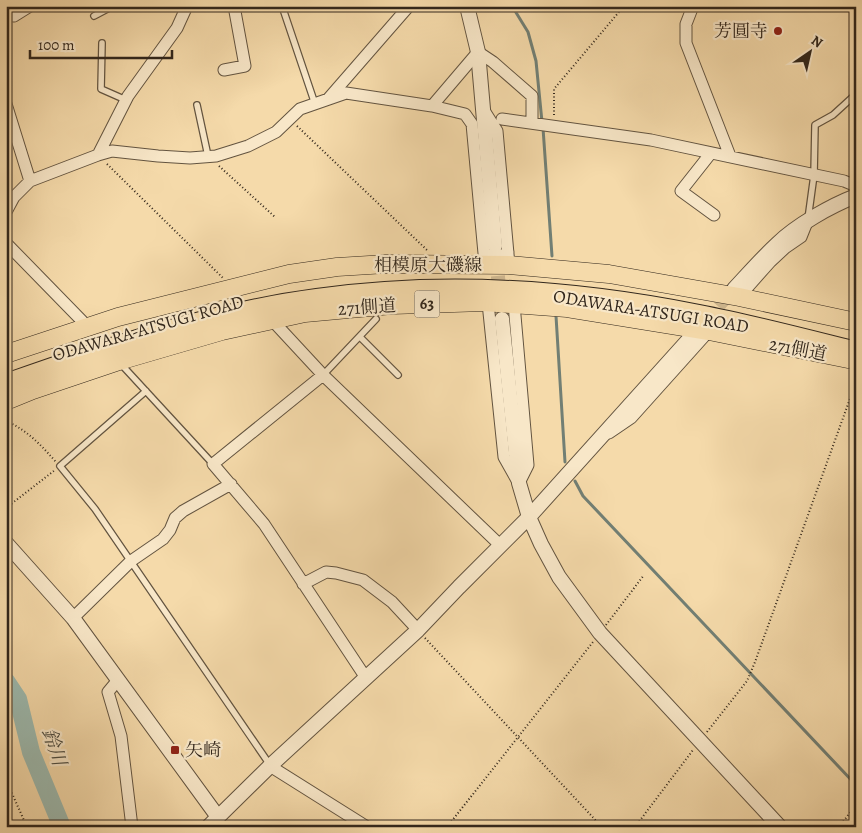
<svg xmlns="http://www.w3.org/2000/svg" width="862" height="833" viewBox="0 0 862 833" font-family="Alegreya,'Noto Serif JP',serif">
	<rect width="100%" height="100%" fill="#f5daaa"/>
	<filter id="stains"><feTurbulence type="fractalNoise" baseFrequency=".004" numOctaves="4"/><feColorMatrix values="0 0 0 0 .2 0 0 0 0 .09 0 0 0 0 .02 0 0 0 .5 -.17"/></filter>
	<radialGradient id="worn" r=".72"><stop offset=".6" stop-color="#630" stop-opacity="0"/><stop offset="1" stop-color="#630" stop-opacity=".3"/></radialGradient>
	<g fill="none" stroke-linecap="round" stroke-linejoin="round">
		<path stroke="#727f74" stroke-width="3" d="M512 6 528 32 536 61 542 122
			M543 128 552 256
			M556 316 565 462
			M575 481 583 496 856 785"/>
		<path stroke="#9dbaaf" stroke-width="18" d="M6 681 18 699 31 752 62 827"/>
		<path stroke="#ceb68e" stroke-width="14" stroke-dasharray="14 7" stroke-linecap="butt" d="M496 255 500 299
			M704 322 733 289"/>
		<defs>
			<path id="service" d="M141 6H144
				M282 6 315 104
				M94 16 113 6
				M102 43 101 89 126 100
				M197 105 208 156
				M808 219 814 175 815 125 833 115 856 94
				M360 337 398 375
				M120 363 213 464
				M323 375 376 319
				M146 391 60 466 95 509 270 765"/>
			<path id="minor" d="M693 6 686 24V43L730 156
				M6 15 14 16 30 6
				M224 70 245 66 234 6
				M328 99 409 6
				M6 104 30 181
				M432 106 478 52 493 62 532 96V123
				M483 109 497 131 509 265
				M502 119 651 140 844 181 856 186
				M711 153 681 191 714 215
				M98 155 128 96 177 28 187 6
				M6 212 14 197 30 181 98 155 112 151 158 156 190 158 216 156 248 146 276 132 300 109 346 93 432 106 465 114 472 124 485 264
				M6 243 88 327
				M484 253 488 255H503L508 252
				M739 297 770 262 785 248 801 237 807 222
				M488 303 504 457 518 482
				M514 304 528 465 519 483
				M272 320 323 375 501 546
				M323 375 213 464 264 524 366 678
				M609 433 631 418 709 331
				M303 584 326 572 336 573 363 580 392 602 418 630
				M73 618 131 561 163 539 170 530 175 518 183 511 231 484
				M118 680 108 692 121 736 132 827
				M270 766 367 827"/>
			<path id="tertiary" d="M467 6 478 52 495 246
				M734 289C748 274 762 258 777 244 797 225 830 206 856 196
				M502 319 519 483 529 517 541 544 559 577 600 633 780 827
				M6 543 73 618 218 817
				M208 827 270 766 418 630 459 587 529 517 691 337"/>
			<path id="primary" d="M6 354 118 317 289 274 337 267 386 264 509 265 609 274 739 297 856 322
				M6 401 33 390 119 361 222 331 305 313 392 305 484 302 567 308 709 331 848 359"/>
			<path id="motorway" d="M6 384C108 348 210 313 317 299 444 281 574 290 699 315 751 325 804 339 856 352"/>
		</defs>
		<use href="#service" stroke="#635440" stroke-width="8"/>
		<use href="#minor" stroke="#635440" stroke-width="13"/>
		<use href="#tertiary" stroke="#635440" stroke-width="16"/>
		<use href="#primary" stroke="#32271c" stroke-width="19"/>
		<use href="#motorway" stroke="#32271c" stroke-width="22"/>
		<path stroke="#32271c" stroke-width="2" stroke-dasharray="1 2.5" stroke-linecap="butt" d="M554 115V89L624 6
			M297 126 428 251
			M107 164 223 278
			M219 166 275 217
			M6 421C27 430 41 445 56 462
			M6 508 55 470
			M606 625 644 575
			M425 638 602 827
			M707 732 747 681 755 662 856 382
			M6 780 27 827
			M447 827 593 642
			M635 827 693 750
			M839 827 856 805"/>
		<use href="#service" stroke="#f8e7c8" stroke-width="5.5"/>
		<use href="#minor" stroke="#f8e7c8" stroke-width="11"/>
		<use href="#tertiary" stroke="#f8e7c8" stroke-width="14"/>
		<use href="#primary" stroke="#f5daaa" stroke-width="18"/>
		<use href="#motorway" stroke="#f5daaa" stroke-width="20"/>
	</g>
	<g fill="#8f2418" stroke="#f8e7c8" stroke-width="2">
		<circle cx="778" cy="31" r="5"/>
		<rect x="170" y="745" width="10" height="10" rx="2.5"/>
	</g>
	<g text-anchor="middle" dominant-baseline="central" stroke-width="4.5" stroke-linejoin="round" paint-order="stroke">
		<rect fill="#f8e7c8" stroke="#6d6150" stroke-width="1" x="414.5" y="290.5" width="25" height="27" rx="4"/>
		<g font-size="16" font-weight="bold" fill="#32271c">
			<text x="427" y="304">63</text>
		</g>
		<g font-size="18" fill="#32271c" stroke="#f8e7c8" text-anchor="end">
			<text x="768" y="31">芳圓寺</text>
			<text x="185" y="750" text-anchor="start">矢崎</text>
		</g>
		<g font-size="18" fill="#32271c" stroke="#f8e7c8">
			<text x="428" y="265">相模原大磯線</text>
			<text transform="translate(367 307) rotate(-4)">271側道</text>
			<text transform="translate(651 311) rotate(9)">ODAWARA-ATSUGI ROAD</text>
			<text transform="translate(148 328) rotate(-16)">ODAWARA-ATSUGI ROAD</text>
			<text transform="translate(798 349) rotate(11)">271側道</text>
		</g>
		<g font-size="19" font-style="italic" fill="#4d4c41" stroke="#f8e7c8">
			<text transform="translate(54 747) rotate(72)">鈴川</text>
		</g>
	</g>
	<rect width="862" height="833" fill="none" stroke="#f5daaa" stroke-width="25"/>
	<rect x="8" y="8" width="847" height="818" fill="none" stroke="#32271c" stroke-width="2.5"/>
	<rect x="12" y="12" width="837" height="808" fill="none" stroke="#32271c"/>
	<g transform="translate(810 52) rotate(34)" stroke="#f8e7c8" stroke-width="4" paint-order="stroke">
	<path d="M0-4L9 19L0 12L-9 19Z" fill="#32271c"/>
	<text y="-8" font-size="14" font-weight="bold" text-anchor="middle" fill="#32271c">N</text>
	</g>
	<path d="M30 50v8h142v-8" fill="none" stroke="#32271c" stroke-width="2.5"/>
	<text x="38" y="50" font-size="15" fill="#32271c" stroke="#f8e7c8" stroke-width="4" paint-order="stroke">100 m</text>
	<rect width="100%" height="100%" filter="url(#stains)"/>
	<rect width="100%" height="100%" fill="url(#worn)"/>
</svg>
